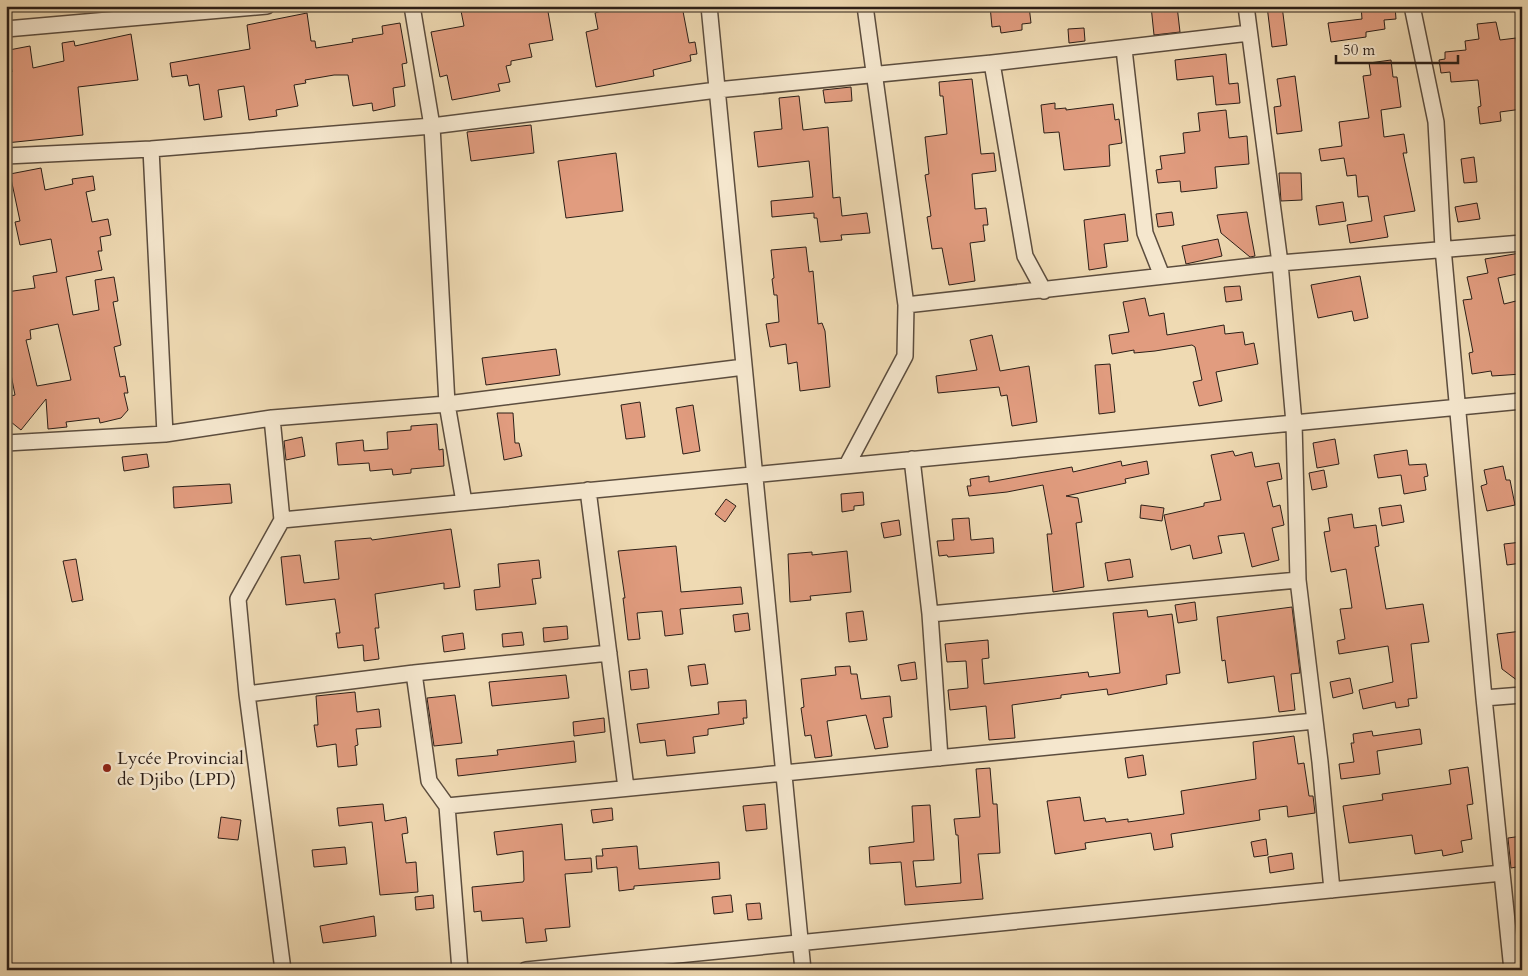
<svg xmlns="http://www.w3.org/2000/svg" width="1528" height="976" viewBox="0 0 1528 976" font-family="Cardo,serif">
	<rect width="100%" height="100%" fill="#efdab3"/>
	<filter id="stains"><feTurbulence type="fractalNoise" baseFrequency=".004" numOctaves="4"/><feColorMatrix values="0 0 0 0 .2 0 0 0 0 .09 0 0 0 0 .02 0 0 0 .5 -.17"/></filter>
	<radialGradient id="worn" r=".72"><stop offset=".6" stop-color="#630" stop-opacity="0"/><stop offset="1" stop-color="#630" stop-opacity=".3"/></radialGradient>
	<path fill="#e19c7f" stroke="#2b1e17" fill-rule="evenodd" d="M460 6H547L553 40 529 44 532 57 511 61V65L506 66 510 82 498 84 500 91 452 100 447 75 440 77 431 32 464 26Z
		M619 6H682L689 43 695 42 697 54 690 55 691 61 653 70 654 76 596 87 586 32 598 29 595 13Z
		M990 6H1029L1031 23 1022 24V30L1001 33 1000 26 992 27Z
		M1151 6H1177L1180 32 1154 35Z
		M1267 6H1282L1287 45 1272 47Z
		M1361 6H1395L1396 19 1384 20 1385 29 1366 32V37L1331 42 1328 23 1362 19Z
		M307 13 311 41H315L316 48 353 42 352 39 383 34 382 26 400 23 407 63 402 64 405 86 393 88 395 106 373 111 372 103 353 106 348 75H334L305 80 306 83 294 85 298 106 276 110 277 116 249 120 244 86 218 90 222 117 204 120 199 84 189 86 187 75 172 77 170 63 250 49 247 25Z
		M1496 22 1500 40 1516 38 1518 59 1522 58V109L1500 112 1501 121 1480 124 1478 107 1481 106 1478 80 1451 82 1450 72 1441 73 1439 60 1445 59V52L1466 50 1465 41 1479 39 1477 24Z
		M1084 28 1085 41 1069 43 1068 29Z
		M131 34 138 80 78 87 83 135 6 143V73L12 72 9 50 30 46 33 68 64 61 62 43 74 41 75 46Z
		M1226 54 1229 84 1238 83 1240 103 1216 105 1213 76 1177 80 1175 60Z
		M1391 60 1393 77H1397L1401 107 1381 110 1384 137 1404 134 1407 153H1403L1415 211 1384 216 1388 237 1350 243 1347 225 1372 221 1368 196 1358 197 1356 175 1347 176 1344 158 1321 161 1319 149 1342 146 1339 122 1369 118 1363 76 1371 75 1369 63Z
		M1295 76 1302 131 1277 134 1274 107 1281 106 1277 79Z
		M972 79 981 154 994 153 996 171 972 174 975 209 986 208 988 225H983L985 241 970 243 975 281 949 285 942 248 932 249 927 217 931 216 925 175 929 174 925 137 947 134 943 96H940L939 82Z
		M851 87 852 101 825 103 823 90Z
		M799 96 803 130 828 127 833 198 840 197 842 216 867 213 870 233 841 235 842 240 820 242 817 218H814V213L772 217 771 201 813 197 809 161 758 167 754 132 782 129 779 98Z
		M1055 103V109L1066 108V110L1113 104 1115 120 1119 119 1122 143 1109 145 1110 166 1064 170 1059 132 1044 133 1041 105Z
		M1226 110 1229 138 1247 136 1249 164 1215 167 1217 188 1181 192 1180 181 1158 183 1156 170 1162 169 1160 156 1185 153 1183 133 1200 131 1198 113Z
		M531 125 534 153 471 161 467 132Z
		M616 153 623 211 566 218 558 161Z
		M1474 157 1477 182 1464 183 1461 159Z
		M41 168 45 190 73 184 72 179 93 176 95 190 86 192 92 222 108 219 111 235 100 237 102 251H98L102 270 66 277 73 315 99 310 95 280 114 277 118 301 113 302 121 345 114 347 120 377 125 376 128 393H124L128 410 121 418 100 423 99 418 66 422 67 427 48 429 46 399 21 430 6 418V397L15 395 7 354 11 353 6 325V292L35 288 33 276 57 272 51 239 20 245 15 222 20 221 10 174ZM58 324 71 380 37 386 26 340 31 339 30 330Z
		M1279 173H1301L1302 200 1281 201Z
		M1343 202 1346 221 1319 225 1316 206Z
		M1477 203 1480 219 1458 222 1455 207Z
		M1172 212 1174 225 1158 227 1156 214Z
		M1247 212 1249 224 1255 256 1250 257 1221 233 1217 215Z
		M1125 214 1128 241 1104 244 1107 267 1089 270 1084 220Z
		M1218 239 1222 256 1186 264 1182 246Z
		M806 247 809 272 813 271 818 324 822 323 825 331 830 387 800 391 797 362 788 364 786 344 770 347 766 324 779 322 777 295H774L772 279 774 278 771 250Z
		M1520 253 1522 273 1498 278 1504 304 1520 300 1522 309V374L1492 376 1491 371 1472 374 1469 353 1473 352 1463 300 1472 299 1467 277 1488 273 1485 259Z
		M1360 276 1368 318 1354 321 1352 311 1318 318 1311 285Z
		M1240 286 1242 300 1226 302 1224 287Z
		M1145 298 1149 316 1164 313 1167 335 1224 325 1225 334 1243 332 1245 345 1254 343 1258 364 1216 372 1222 401 1199 406 1193 382 1202 380 1195 347 1192 345 1155 351 1134 353V350L1112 354 1109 335 1129 332 1123 302Z
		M992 335 1000 371 1029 366 1037 422 1012 426 1007 395 1001 396 999 387 938 393 936 376 977 370 970 340Z
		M556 349 560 375 486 385 482 358Z
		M1110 364 1115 412 1099 414 1095 365Z
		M640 402 645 437 626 439 621 405Z
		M693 405 700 451 683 454 676 408Z
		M497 413H513L515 443H519L522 456 504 460Z
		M437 424 439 450 443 449 444 466 411 469V473L393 475 392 469 370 471 369 463 338 465 336 443 363 440 364 451 388 449 387 432 411 430V426Z
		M302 437 305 456 286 460 284 441Z
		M1335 439 1339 464 1317 468 1313 443Z
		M1407 450 1409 465 1426 464 1428 476 1424 477 1426 490 1404 494 1401 475 1378 478 1374 455Z
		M1233 451 1235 456 1252 452 1255 467 1279 463 1282 479 1267 482 1273 507 1280 505 1284 525 1272 528 1279 560 1252 567 1244 533 1218 536 1222 553 1193 559 1190 545 1171 550 1164 515 1204 506V503L1221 500 1211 455Z
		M147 454 149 467 124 471 122 457Z
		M1121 461 1122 466 1147 461 1149 474 1125 479 1126 483 1066 496 1078 498 1082 522 1076 523 1084 587 1053 592 1047 534H1052L1043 485 1007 492 969 496 967 486H971L970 479 989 476V482L1072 467 1073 472Z
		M1503 466 1506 480H1510L1515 505 1487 511 1481 486 1487 484 1484 470Z
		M1324 470 1327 487 1312 490 1309 473Z
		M230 484 232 503 174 508 173 487Z
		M863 492 864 505 854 506V510L842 512 841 494Z
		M726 499 736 506 725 522 715 514Z
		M1141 505 1164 508 1162 521 1140 518Z
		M1401 505 1404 522 1382 526 1379 508Z
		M1352 514 1354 528 1376 525 1379 546 1375 547 1386 609 1423 604 1429 642 1411 644 1417 698 1408 699 1409 706 1396 708 1395 702 1363 709 1359 690 1393 682 1388 646 1339 654 1337 641 1345 639 1340 609 1352 608 1346 569 1331 572 1324 532 1330 531 1328 518Z
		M969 518 971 540 993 538 994 553 948 557 947 555 939 556 937 541 954 540 952 519Z
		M899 520 901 535 884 538 881 523Z
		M451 529 460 587 444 589V583L375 594 379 628H375L379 659 364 661 363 645 338 648 336 633H340L335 599 286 605 281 557 300 555 304 583 339 579 335 541 371 538 372 540Z
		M1522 542V563L1507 565 1504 544Z
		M676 546 681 592 741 587 743 604 680 609 683 634 665 636 662 611 637 613 640 639 628 640 623 598H625L618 551Z
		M847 551 851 592 810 596 811 600 790 602 788 554 812 552V555Z
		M76 559 83 600 72 602 63 561Z
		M1130 559 1133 577 1108 581 1105 563Z
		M539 560 541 578 532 579 536 604 476 610 474 590 500 587 498 564Z
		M1195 602 1197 620 1178 623 1175 605Z
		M1292 607 1300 673 1291 674 1295 710 1279 712 1274 676 1228 683 1225 660 1222 661 1217 617Z
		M1147 610 1148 617 1172 614 1180 673 1166 675 1167 684 1108 695 1107 689 1061 695V698L1012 705 1015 738 989 740 986 706 950 710 948 690 968 688 966 661 947 662 945 644 988 640 989 658 982 659 984 684 1088 672 1089 677 1120 673 1113 613Z
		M863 611 867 640 849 642 846 613Z
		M748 613 750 630 735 632 733 615Z
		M567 626 568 639 544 642 543 628Z
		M1522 631V684L1502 669 1497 634Z
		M522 632 524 645 503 647 502 634Z
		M463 633 465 649 444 652 442 636Z
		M915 662 917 679 901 681 898 665Z
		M705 664 708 684 691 686 688 666Z
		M850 666 851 674H857L861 699 890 696 892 717 883 718 888 747 875 749 866 715 827 721 832 756 815 758 811 735 805 736 801 708 804 707 801 679 836 675 835 667Z
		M647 669 649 688 631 690 629 671Z
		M566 675 569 698 492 706 489 682Z
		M1350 678 1353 693 1333 698 1330 682Z
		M355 692 357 712 379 709 381 727 356 729 358 745 355 746 357 765 338 767 336 744 317 747 314 725H318L316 696Z
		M455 695 462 743 434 746 427 698Z
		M746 700 747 718H743L744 724 708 729V735L693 737 695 753 667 756 665 740 640 743 637 724 719 714 718 702Z
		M604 718 605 732 574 736 573 722Z
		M1420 729 1422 744 1377 751 1380 774 1341 779 1339 764 1354 762 1351 743H1354L1353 734 1372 731 1373 736Z
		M1294 736 1298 764 1304 763 1309 796H1313L1315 813 1288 817 1287 806 1259 810 1260 820 1171 834 1173 847 1154 850 1151 833 1085 843 1086 849 1055 854 1047 801 1080 797 1084 821 1105 818 1106 822 1128 819V822L1184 814 1181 791 1256 779 1253 742Z
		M574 741 576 762 458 776 456 759 498 755 497 750Z
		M1143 755 1146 775 1128 778 1125 758Z
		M1468 767 1473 804 1467 805 1472 839 1461 841 1463 852 1443 856 1442 850 1415 854 1412 835 1349 843 1343 806 1383 800 1382 794 1451 784 1449 770Z
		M990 768 993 804H997L1000 853 978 854 983 899 905 905 901 862 870 864 869 847 914 842 912 806 930 805 934 860 913 861 916 887 961 883 958 835H956L954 819 980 817 976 769Z
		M383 804 385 821 406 817 408 833 402 834 406 863 416 862 418 892 380 895 372 822 339 826 337 808Z
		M765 804 767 829 746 831 743 806Z
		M612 808 613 820 593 823 591 810Z
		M221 817 241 820 238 840 218 838Z
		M562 824 565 860 591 858 592 872 565 874 570 927 545 929 547 941 526 943 523 918 482 921 481 911 474 912 472 887 523 882 524 880 523 851 497 855 494 832Z
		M1522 836V866L1511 868 1508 838Z
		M1266 839 1268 855 1254 857 1251 842Z
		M637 846 639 869 719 862 720 879 634 886V889L619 891 617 867 597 869 596 856H603L602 849Z
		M345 847 347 864 314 867 312 850Z
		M1292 853 1294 869 1270 873 1268 857Z
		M433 895 434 908 416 910 415 897Z
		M731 895 733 912 714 914 712 897Z
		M760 903 762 919 748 920 746 904Z
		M374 916 376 936 323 943 320 926Z"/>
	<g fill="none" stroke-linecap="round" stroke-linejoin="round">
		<defs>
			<path id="street" d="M412 6 432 126 447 404 464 502
				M709 6 803 970
				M1246 6 1280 263 1294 423 1298 580 1320 762 1332 890
				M1412 6 1436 122 1443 248 1484 698 1512 970
				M6 29 267 6
				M1124 49 1145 233 1162 276
				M992 63 1025 256 1044 291
				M151 149 165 434
				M6 156 151 149 432 126 717 90 992 63 1249 33
				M906 305 1280 263 1522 243
				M272 418 282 520 238 599 247 694 283 970
				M6 443 165 434 272 418 447 404 744 367
				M912 459 930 614 940 758
				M847 465 905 356 906 305 865 6
				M588 490 626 788
				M282 520 1522 401
				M930 614 1298 580
				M414 673 429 781 447 806 460 970
				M247 694 414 673 609 653
				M1484 698 1522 695
				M447 806 1315 721
				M526 970 1502 873"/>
		</defs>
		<use href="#street" stroke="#5c4d3e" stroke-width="18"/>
		<use href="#street" stroke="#f5e7ce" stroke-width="15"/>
	</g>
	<circle fill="#8f2418" stroke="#f5e7ce" stroke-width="2" cx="107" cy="768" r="5"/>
	<g text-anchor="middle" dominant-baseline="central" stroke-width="5" stroke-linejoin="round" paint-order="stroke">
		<g font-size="18" fill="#2b1e17" stroke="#f5e7ce" text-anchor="start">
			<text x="117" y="758">Lycée Provincial<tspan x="117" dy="21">de Djibo (LPD)</tspan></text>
		</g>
	</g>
	<rect width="1528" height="976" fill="none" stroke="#efdab3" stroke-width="25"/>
	<rect x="8" y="8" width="1513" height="961" fill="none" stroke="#2b1e17" stroke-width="2.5"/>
	<rect x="12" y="12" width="1503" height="951" fill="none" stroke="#2b1e17"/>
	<path d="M1336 55v8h122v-8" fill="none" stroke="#2b1e17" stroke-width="2.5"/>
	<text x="1343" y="55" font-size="15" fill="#2b1e17" stroke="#f5e7ce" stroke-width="4" paint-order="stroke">50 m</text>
	<rect width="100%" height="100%" filter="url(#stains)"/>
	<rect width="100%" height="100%" fill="url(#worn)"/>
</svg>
